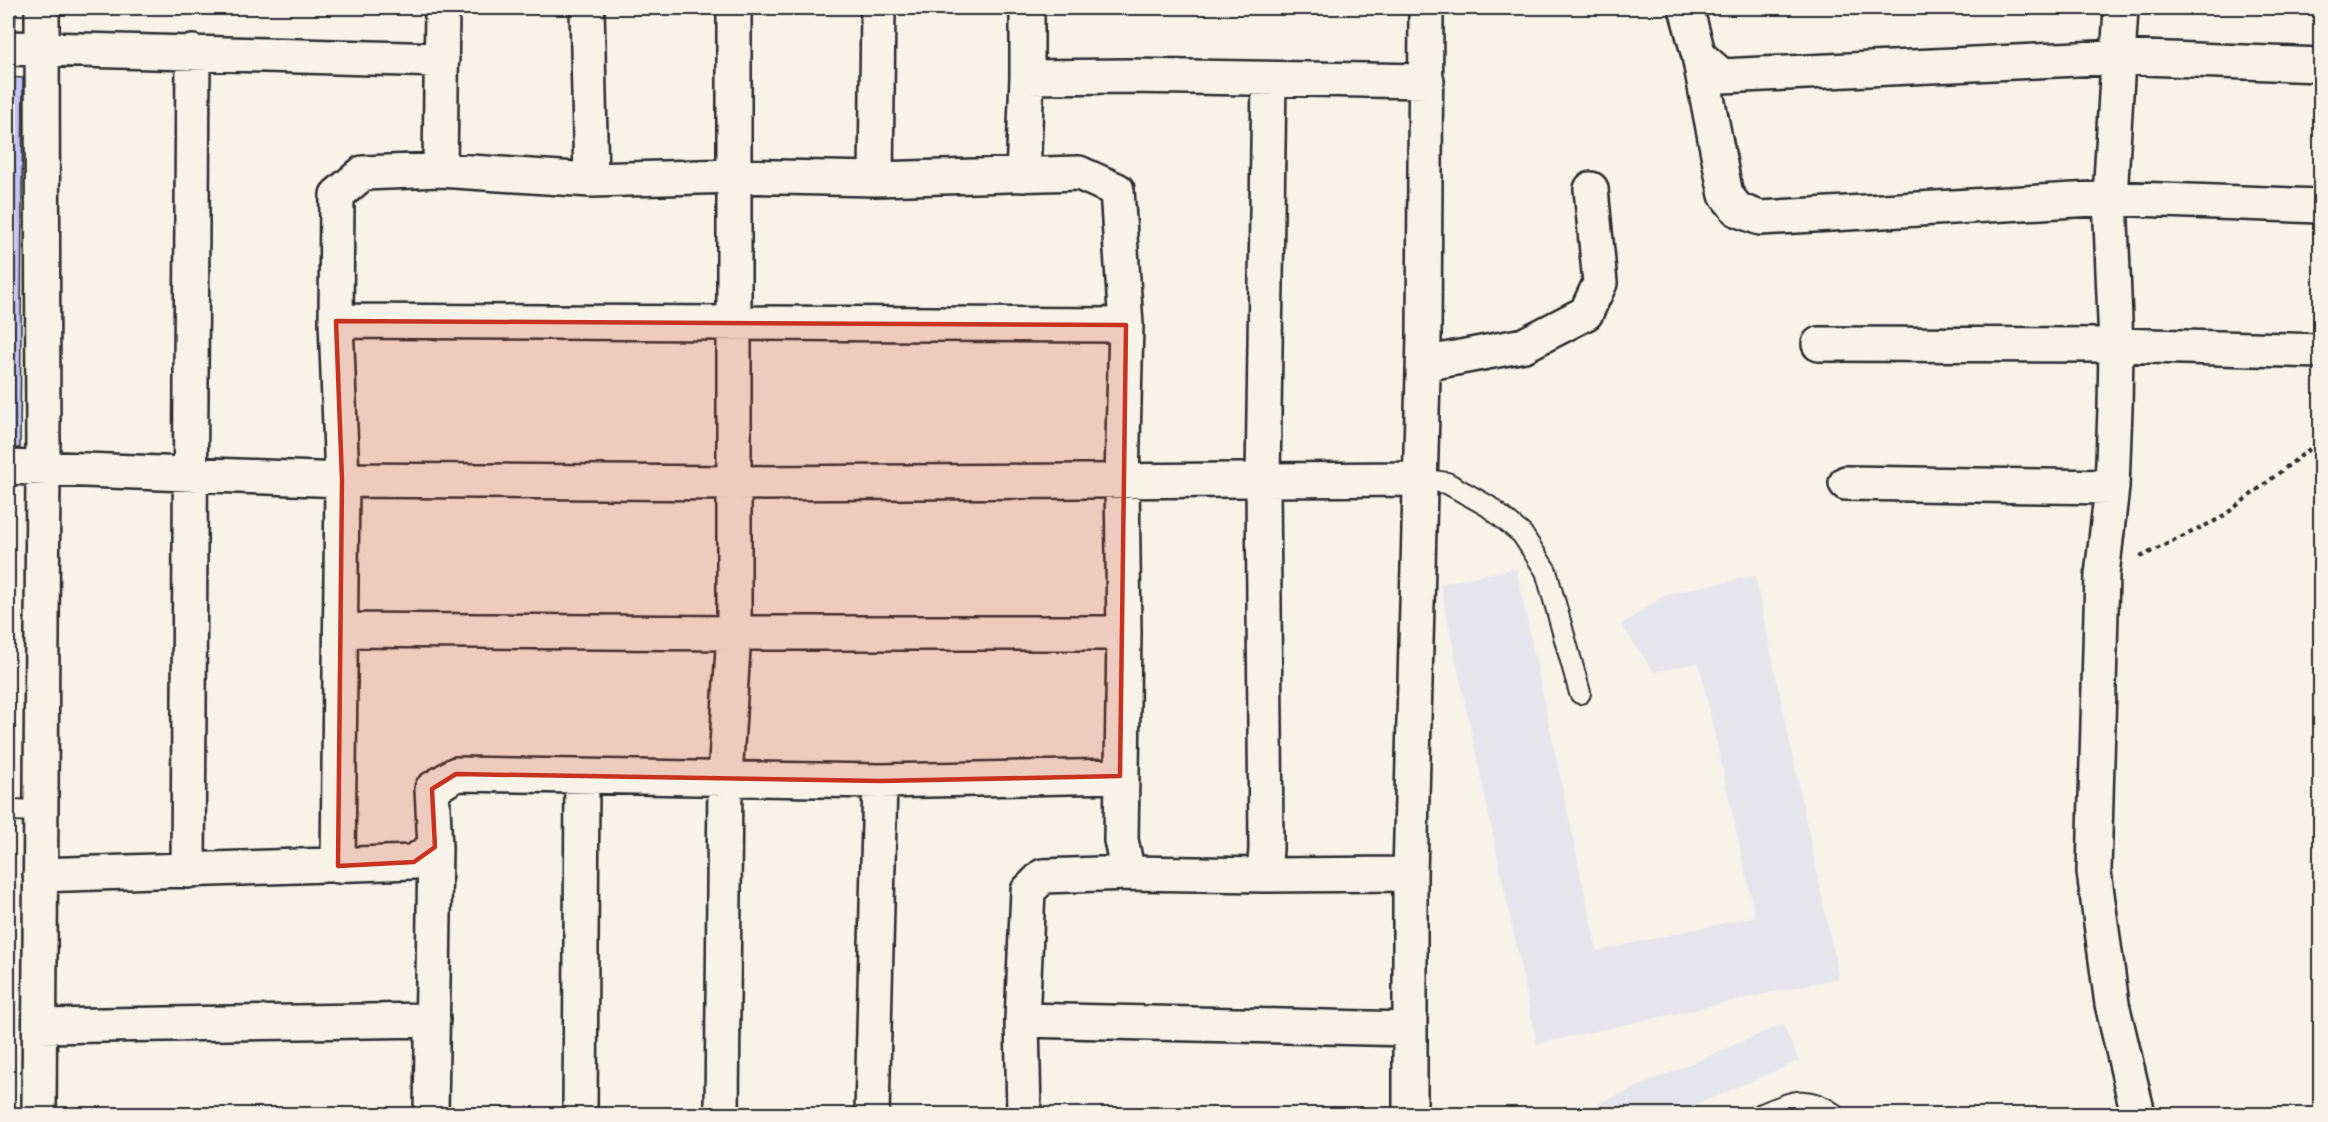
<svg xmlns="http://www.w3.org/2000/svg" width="2328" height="1122" viewBox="0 0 2328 1122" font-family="Caveat,sans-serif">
	<rect width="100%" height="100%" fill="#f7f3e8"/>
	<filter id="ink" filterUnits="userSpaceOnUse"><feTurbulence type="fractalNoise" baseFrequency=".0167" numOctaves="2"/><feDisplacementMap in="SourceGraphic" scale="12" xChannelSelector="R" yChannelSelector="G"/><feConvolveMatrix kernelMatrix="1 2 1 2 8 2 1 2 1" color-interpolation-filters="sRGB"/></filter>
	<g filter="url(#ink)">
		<path fill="#e7e5ec" d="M1516 568 1597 951 1755 916 1699 663 1654 672 1621 625 1666 594 1755 576 1839 978 1537 1044 1440 584Z
			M1783 1024 1799 1061 1675 1114H1574Z"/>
		<path fill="#c2c4f6" stroke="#2b2b2b" stroke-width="1.5" d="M8 8H16L15 31H8Z
			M8 77 23 78 20 448H8Z"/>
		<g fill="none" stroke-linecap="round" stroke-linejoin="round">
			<defs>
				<path id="service" d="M1420 479 1447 483 1488 506 1522 534 1546 571 1580 693
					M8 810 41 811
					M1762 1114C1792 1102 1806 1094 1834 1114"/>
				<path id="minor" d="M587 8 591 180
					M1686 8 1699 56 1726 195 1738 210 1760 218 2110 198 2320 206
					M2121 8 2110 198 2116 345 2115 408 2112 487 2102 575 2094 872 2112 1004 2138 1114
					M8 48 442 60
					M1699 56 1722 76 2119 57 2320 65
					M1027 77 1129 76 1427 81
					M440 170 442 8
					M1023 175 1027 77V8
					M876 179 878 8
					M336 321 1126 325
					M1819 344 2116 345 2320 351
					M1424 364 1524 345 1586 313 1600 283 1591 189
					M8 467 342 480 735 483 1420 479
					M1846 483 2112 487
					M341 630 734 633H1124
					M338 866 342 480 336 321 337 195 363 173 440 170 591 180 735 176 876 179 1079 173 1117 190 1126 325 1122 479 1124 633 1121 840 1128 873
					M188 871 193 52
					M40 875 414 862 435 847 432 789 456 774 880 781 1120 776
					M1264 875 1266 849 1263 480 1269 79
					M1022 1020 1410 1029
					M40 1026 433 1020
					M39 1114 43 468 42 8
					M431 1114 435 847
					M580 1114 582 776
					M722 1114 725 778 734 633V8
					M872 1114 880 781
					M1024 1114 1022 1020 1028 891 1043 876 1128 873 1264 875 1410 874
					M1410 1114V874L1424 336 1426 8"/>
			</defs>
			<use href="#service" stroke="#2b2b2b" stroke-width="24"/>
			<use href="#minor" stroke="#2b2b2b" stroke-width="38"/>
			<path stroke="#2b2b2b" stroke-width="4" stroke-dasharray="4.5 4.5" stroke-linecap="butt" d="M2140 557 2221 518 2320 441"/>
			<use href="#service" stroke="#f7f3e8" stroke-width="20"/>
			<use href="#minor" stroke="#f7f3e8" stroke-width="33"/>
		</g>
	</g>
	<path fill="#c8321e" fill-opacity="0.2" stroke="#c8321e" stroke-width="4.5" stroke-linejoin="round" d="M336 321 1126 325 1120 776 880 781 456 774 432 789 435 847 414 862 338 866 342 480Z"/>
	<rect width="2328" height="1122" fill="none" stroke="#f7f3e8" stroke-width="30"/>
	<rect x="15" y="15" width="2298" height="1092" fill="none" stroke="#2b2b2b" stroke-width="2" filter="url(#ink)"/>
</svg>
